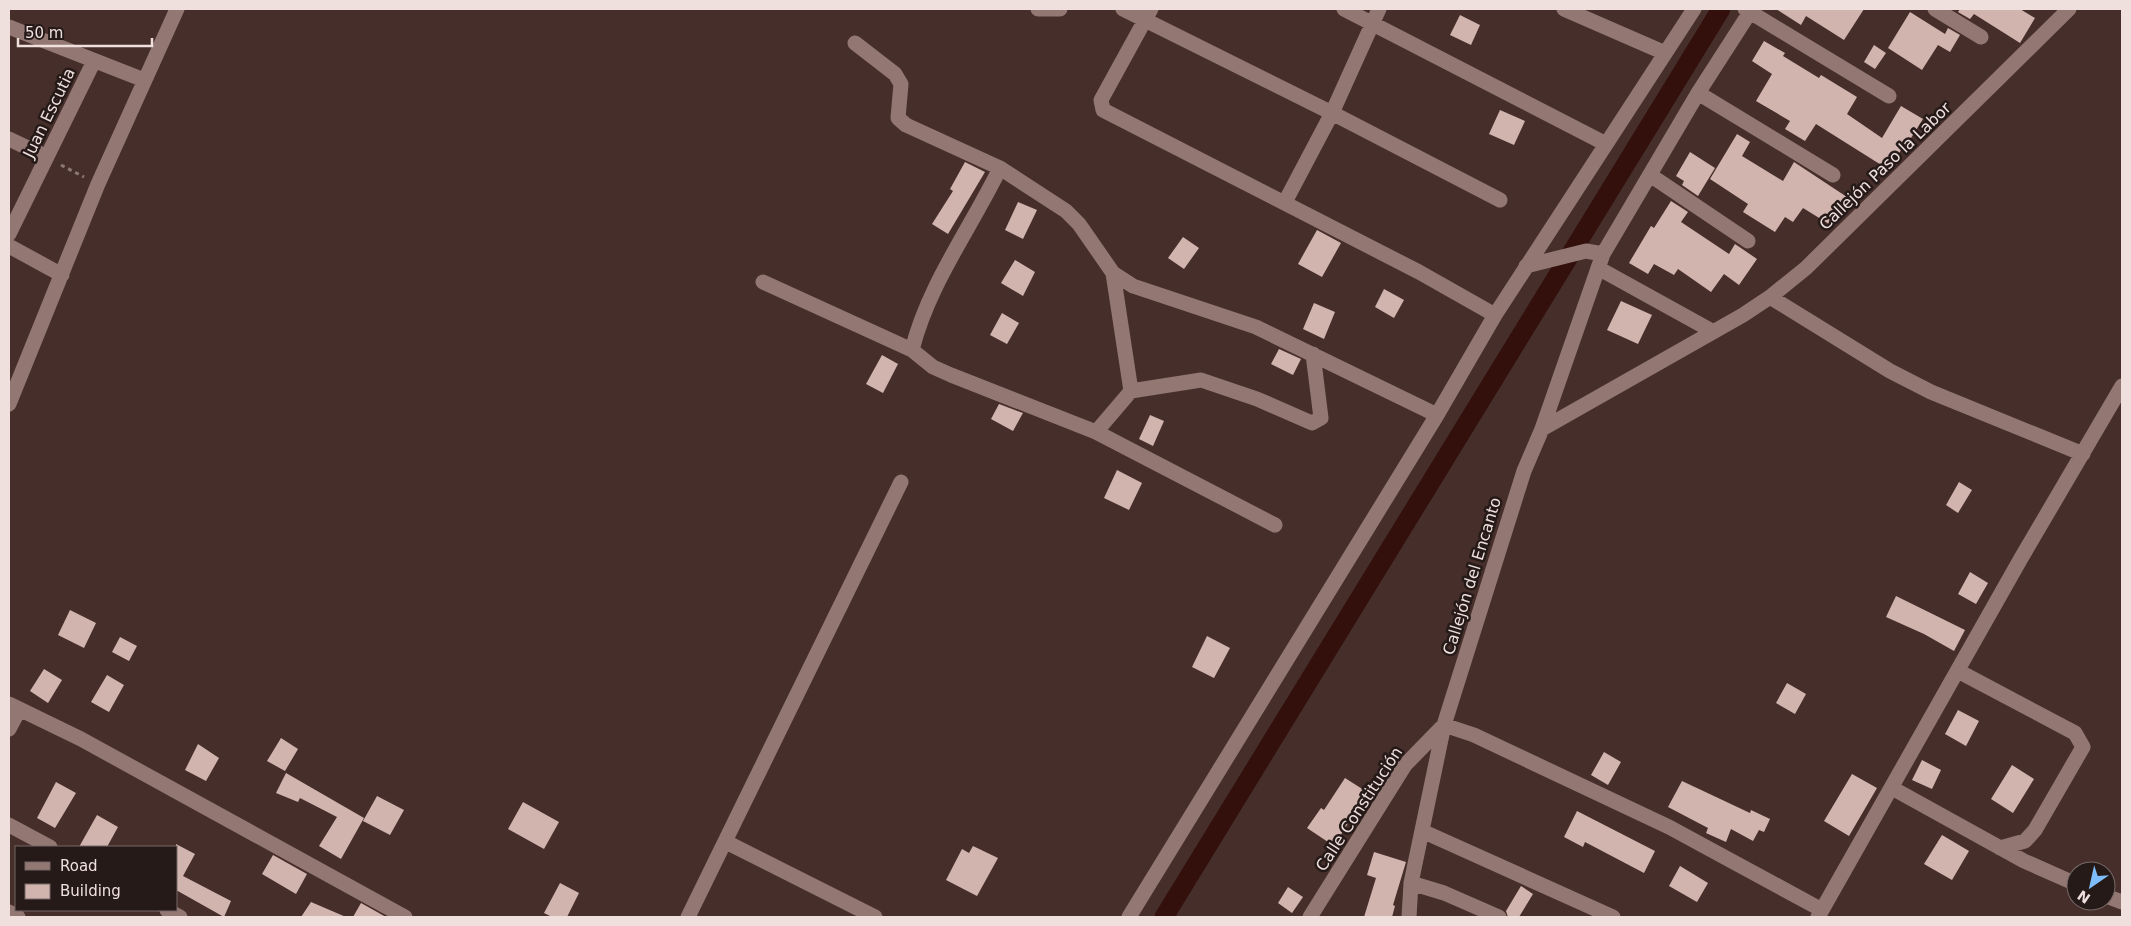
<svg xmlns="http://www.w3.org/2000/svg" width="2131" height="926" viewBox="0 0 2131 926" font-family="'DejaVu Sans',sans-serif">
	<rect width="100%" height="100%" fill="#462f2b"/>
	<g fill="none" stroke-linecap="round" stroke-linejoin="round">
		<path stroke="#33100c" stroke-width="19" d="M1164 917 1721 9"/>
	</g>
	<path fill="#d2b4af" d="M1776 9H1864L1844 40 1806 16 1801 25Z
		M1960 9H2020L2035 18 2020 43 1974 14 1970 19 1958 12Z
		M1910 12 1945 34 1948 28 1960 35 1950 52 1938 45 1922 70 1888 48Z
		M1460 15 1480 25 1471 45 1450 35Z
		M1764 41 1785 53 1783 56 1819 78 1821 75 1857 97 1847 114 1882 138 1901 106 1923 119 1906 146 1904 145 1895 160 1893 158 1886 168 1816 124 1805 141 1785 129 1790 121 1756 101 1772 74 1752 61Z
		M1874 45 1886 53 1875 69 1864 62Z
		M1500 110 1525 121 1514 145 1489 134Z
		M1737 134 1750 142 1742 156 1783 181 1794 162 1853 201 1829 224 1803 208 1793 222 1785 217 1775 232 1743 212 1748 204 1710 179Z
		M1690 152 1715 168 1698 196 1682 185 1684 181 1676 176Z
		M965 162 985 172 948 234 932 224 953 191 950 189Z
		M1671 201 1688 212 1681 222 1729 254 1735 244 1757 259 1739 285 1724 274 1711 292 1678 269 1674 275 1654 264 1648 274 1629 263 1651 226 1654 228Z
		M1018 202 1037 210 1023 239 1005 230Z
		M1317 230 1341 243 1322 277 1298 264Z
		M1183 237 1199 248 1184 269 1168 258Z
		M1015 260 1035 272 1023 296 1001 283Z
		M1384 289 1404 300 1394 318 1375 307Z
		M1621 301 1652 315 1638 344 1607 330Z
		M1314 303 1335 312 1324 339 1303 329Z
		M1002 313 1019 323 1007 344 990 335Z
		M1279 349 1301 359 1293 375 1271 364Z
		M882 355 898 364 883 393 866 384Z
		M999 404 1023 413 1013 431 991 419Z
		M1150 415 1164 421 1153 446 1139 439Z
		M1117 470 1142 483 1129 510 1104 498Z
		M1959 482 1972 490 1958 513 1946 505Z
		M1970 572 1988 583 1976 604 1958 594Z
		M1896 596 1965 630 1954 651 1924 634 1886 617Z
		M70 610 96 623 84 648 58 635Z
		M1207 636 1230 648 1214 678 1192 667Z
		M120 637 137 646 129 661 112 652Z
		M44 669 62 680 48 703 30 691Z
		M107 675 124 685 109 712 91 702Z
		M1787 683 1806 694 1795 714 1776 703Z
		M1958 710 1979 721 1966 746 1945 734Z
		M281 738 298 749 285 771 267 761Z
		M198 744 219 758 206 781 185 770Z
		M1604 752 1621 762 1608 785 1591 775Z
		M1922 760 1941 770 1932 789 1912 780Z
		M2012 765 2034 779 2013 813 1991 799Z
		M286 773 364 818 341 859 319 846 337 817 300 798 298 802 276 793Z
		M1852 774 1877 788 1849 836 1824 821Z
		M1345 778 1367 792 1339 838 1336 836 1331 844 1307 828 1321 808 1324 810Z
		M1682 781 1750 813 1751 810 1770 819 1764 832 1759 830 1753 841 1731 829 1726 842 1706 833 1708 828 1668 807Z
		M56 782 76 793 55 828 37 818Z
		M377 796 404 810 390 835 363 821Z
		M523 802 559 822 544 849 508 829Z
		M1577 811 1655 851 1644 873 1585 842 1583 847 1564 837Z
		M97 815 118 827 107 847H79Z
		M1942 835 1969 851 1952 880 1924 864Z
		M176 844 195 854 183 876 231 901 224 917 176 890Z
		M973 846 998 858 977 896 946 880 962 849 969 853Z
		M1374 852 1406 862 1393 905 1395 906 1392 917H1364L1376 878 1367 875Z
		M273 855 307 874 296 894 262 874Z
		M1680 866 1708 883 1697 902 1669 886Z
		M560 883 579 893 567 917H552L544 913Z
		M1521 886 1533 894 1519 917H1508L1506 911Z
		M1288 887 1303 897 1292 913 1278 903Z
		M311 902 346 917H301Z
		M361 903 386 917H353Z"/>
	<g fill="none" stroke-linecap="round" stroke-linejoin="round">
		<path stroke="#8c7975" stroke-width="3" stroke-dasharray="4 4" stroke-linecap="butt" d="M61 165 84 177"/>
		<path stroke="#937773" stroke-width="15" d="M1038 9H1060
			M1123 9 1332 113 1500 200
			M1151 9 1101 100 1103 110 1419 272 1495 315
			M1344 9 1606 144
			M1564 9 1665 53
			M1745 9 1889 96
			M1935 9 1981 37
			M9 27 144 80
			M855 43 895 74 901 84 898 118 906 125 1000 168
			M1698 93 1833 175
			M9 139 47 157
			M1650 175 1748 241
			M1285 202 1332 113 1379 9
			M9 234 94 61
			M9 246 62 275
			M1526 266 1586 251 1603 254
			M1598 268 1712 331
			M1113 273 1131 391
			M763 282 912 350
			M1770 297 1890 371 1931 392 2083 454
			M9 404 98 184 177 9
			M1542 429 1743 315 1770 297 1806 268 2069 9
			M1096 432 1131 391 1201 380 1257 399 1312 423 1321 418 1313 354
			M1275 525 1096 432 951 375 933 367 912 350C928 285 971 228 1000 168L1066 211 1079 224 1113 273 1133 286 1256 327 1437 415
			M1958 671 2075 733 2083 747 2035 830 2025 841 2000 848
			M9 704 81 739 405 917
			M9 729 19 710
			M1892 788 2024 861 2076 884
			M9 825 50 847
			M1422 831 1613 917
			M726 842 875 917
			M1411 883 1444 893 1499 917
			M2106 896 2122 902
			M167 910 180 917
			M9 912 18 917
			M688 917 901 482
			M1129 917 1437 415 1495 315 1694 9
			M1310 917 1405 765 1444 725 1474 735 1669 827 1822 910
			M1409 917 1411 883 1444 725 1524 471 1542 429 1603 254 1698 93 1752 9
			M1818 917 2020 560 2122 386"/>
	</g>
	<g text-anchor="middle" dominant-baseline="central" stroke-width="5" stroke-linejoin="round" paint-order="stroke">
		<g font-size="16" fill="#efe0dd" stroke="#251a18">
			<text transform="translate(49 113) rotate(-64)">Juan Escutia</text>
			<text transform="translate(1885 166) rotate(-44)">Callejón Paso la Labor</text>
			<text transform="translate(1472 576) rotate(-73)">Callejón del Encanto</text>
			<text transform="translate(1359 809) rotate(-57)">Calle Constitución</text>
		</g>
	</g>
	<rect width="2131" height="926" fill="none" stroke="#efe0dd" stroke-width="20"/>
	<rect x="15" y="846" width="162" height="65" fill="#251a18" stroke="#766967"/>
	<rect x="25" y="862" width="25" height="8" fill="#937773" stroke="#766967"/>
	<text x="60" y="871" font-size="15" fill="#efe0dd">Road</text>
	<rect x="25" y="884" width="25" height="15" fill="#d2b4af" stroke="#766967"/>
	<text x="60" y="896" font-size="15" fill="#efe0dd">Building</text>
	<g transform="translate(2091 886) rotate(214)"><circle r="24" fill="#251a18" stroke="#766967"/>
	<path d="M0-4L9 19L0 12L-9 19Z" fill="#7ebdf9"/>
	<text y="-8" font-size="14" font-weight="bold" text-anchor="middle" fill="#efe0dd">N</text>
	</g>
	<path d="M18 38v8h134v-8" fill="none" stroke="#efe0dd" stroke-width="2.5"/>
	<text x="25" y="38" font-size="15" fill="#efe0dd" stroke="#251a18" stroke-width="4" paint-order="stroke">50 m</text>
</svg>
